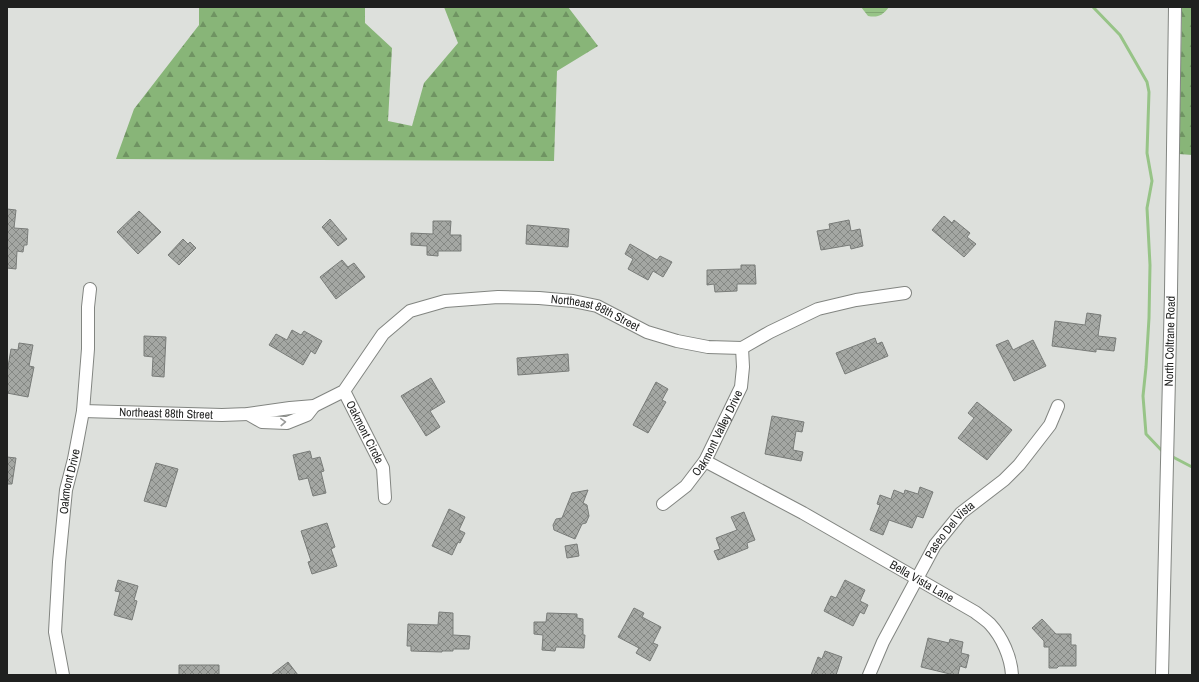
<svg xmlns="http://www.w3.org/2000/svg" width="1199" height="682" viewBox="0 0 1199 682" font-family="'Archivo Narrow',sans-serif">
	<defs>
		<pattern id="forest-firs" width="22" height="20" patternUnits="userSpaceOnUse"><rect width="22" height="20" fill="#88b578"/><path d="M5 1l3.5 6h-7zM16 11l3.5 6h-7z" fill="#6f9362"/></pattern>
		<pattern id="water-rules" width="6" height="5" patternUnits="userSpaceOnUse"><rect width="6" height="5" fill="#97c487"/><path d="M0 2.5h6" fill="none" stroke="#82a874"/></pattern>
		<pattern id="building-cross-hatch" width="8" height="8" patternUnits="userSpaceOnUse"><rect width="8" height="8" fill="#a4a7a3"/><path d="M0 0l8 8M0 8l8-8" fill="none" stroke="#858884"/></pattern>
	</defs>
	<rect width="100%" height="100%" fill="#dde0dc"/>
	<path fill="url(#forest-firs)" d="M199 7H365V23L392 48 388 121 412 126 424 83 458 43 444 7H568L598 46 557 71 554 161 116 159 134 109 199 25Z
		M1182 7H1192V155L1179 154Z"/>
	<path fill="url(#water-rules)" d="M861 7H889C883 15 878 18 868 16Z"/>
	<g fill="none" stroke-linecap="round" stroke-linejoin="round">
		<path stroke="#97c487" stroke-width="3" d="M1093 7 1120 35 1147 82 1149 92 1147 153 1152 181 1147 208 1150 265 1149 318 1146 367 1143 396 1146 434 1164 453
			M1171 456 1192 467"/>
	</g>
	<path fill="url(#building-cross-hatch)" stroke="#797c79" d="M7 209 16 210 14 228 28 229 27 245H24L23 252 17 251 16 269 7 268Z
		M139 211 161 232 138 254 117 232Z
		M944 216 952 223 954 220 970 233 967 237 976 244 964 257 932 230Z
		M330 219 347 239 338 246 322 227Z
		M849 220 851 231 860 229 863 246 851 249 850 245 821 250 817 231 830 229 829 224Z
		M433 221H451L450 235H461V251H438V256L427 255V246L411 245V233L433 234Z
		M527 225 569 229 568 247 526 244Z
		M183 239 188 244 190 242 196 248 179 265 168 255Z
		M630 244 657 260 660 256 672 262 663 277 653 271 648 280 628 269 633 259 625 254Z
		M342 260 348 267 354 263 365 277 336 299 320 277Z
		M741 265H755L756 284H737V291L715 292 714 284 707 285V270L741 269Z
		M1087 313 1101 315 1098 336 1116 338 1114 351 1096 349V352L1052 346 1055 321 1085 325Z
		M292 330 301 335 304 331 322 341 315 354 311 351 303 365 269 345 276 334 287 340Z
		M144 336 166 337 164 377 152 376 153 357 144 356Z
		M875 338 877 344 882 342 888 356 845 374 836 353Z
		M1008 340 1013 350 1033 340 1046 366 1014 381 996 345Z
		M19 343 33 345 29 366 34 367 28 397 7 393V373L11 349 18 350Z
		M568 354 569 371 518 375 517 358Z
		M431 378 445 402 430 411 440 427 426 436 401 396Z
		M656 382 668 389 662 400 666 402 648 433 633 425Z
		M977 402 1012 430 987 460 958 438 974 418 968 413Z
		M772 416 804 422 802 432 796 431 793 450 803 452 801 461 765 454Z
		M310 451 312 459 320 457 324 471 321 472 326 493 313 496 308 478 299 480 293 455Z
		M7 457 16 458 12 484H7Z
		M156 463 178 469 166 507 144 501Z
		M920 487 933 492 923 518 917 516 912 528 889 520 883 535 870 530 880 505 877 504 880 495 891 499 894 490 904 494 905 490 918 494Z
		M588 490 583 503 587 505 589 516 586 523 582 524 575 539 554 530 553 525 556 519 562 518 572 493Z
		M449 509 465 517 459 530 465 533 460 543 458 542 452 555 432 546Z
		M744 512 755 540 747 543 748 548 718 560 714 551 720 549 716 538 737 530 731 517Z
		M327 523 335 547 331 549 337 566 312 574 308 562 311 561 301 531Z
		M577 544 579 556 567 558 565 546Z
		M118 580 138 586 134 600 137 601 132 620 114 615 120 592 115 591Z
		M845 580 865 590 860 601 868 605 864 614 860 612 853 626 824 611 831 596 836 598Z
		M634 608 644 613 642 617 661 627 653 643 658 645 650 661 636 653 639 648 618 637Z
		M439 612 453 613V635L470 636 469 649H453V651H442V652L411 651V646H407L408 624 438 625Z
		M547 613 577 614V618L583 619V635H585L584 648 556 647 555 651 542 650 543 635 534 634V622H546Z
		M1042 619 1056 634H1071V645H1076V666H1059L1057 668H1049V647H1044V641L1032 628Z
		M928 638 949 643 950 639 963 642 961 653 969 655 966 668 960 666 958 675H954L921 667Z
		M825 651 842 657 836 675H811L818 657 822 659Z
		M288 662 298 675H271Z
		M179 665H219V675H179Z"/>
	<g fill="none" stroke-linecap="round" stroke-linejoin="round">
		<defs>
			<g id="minor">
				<path id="s1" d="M344 391 383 468 385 498"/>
				<path id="s2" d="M83 411 222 415 248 414 290 408 314 406 344 391 383 334 410 311 445 301 498 297 539 298 573 301 597 306 647 332 677 341 708 347 742 348 770 332 818 309 856 300 905 293"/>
				<path d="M248 414 262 422 287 423 307 415 314 406"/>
				<path id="s3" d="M705 461 803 513 975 612C980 616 986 620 990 624 1002 637 1011 657 1012 675"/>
				<path id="s4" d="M663 504 686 486 705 461 741 387 743 367 742 348"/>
				<path id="s5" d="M63 675 55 632 59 562 66 490 74 459 83 411 88 349V307L90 289"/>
				<path id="s6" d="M869 675 883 642 935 545 961 513 1004 480 1019 465 1050 425 1058 406"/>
				<path id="s7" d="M1162 675 1171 292 1175 7"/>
			</g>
		</defs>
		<use href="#minor" stroke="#828581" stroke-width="14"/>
		<use href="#minor" stroke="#fff" stroke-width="12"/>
	</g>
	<defs><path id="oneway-chevron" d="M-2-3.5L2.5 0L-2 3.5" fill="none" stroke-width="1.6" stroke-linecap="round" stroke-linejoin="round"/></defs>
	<use stroke="#9a9b9a" href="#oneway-chevron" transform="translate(283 422) rotate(-3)"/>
	<g text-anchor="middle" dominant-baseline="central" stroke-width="3" stroke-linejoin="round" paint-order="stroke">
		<g font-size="12" fill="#1f201f" stroke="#eaede9">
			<text stroke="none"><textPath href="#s2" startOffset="559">Northeast 88th Street</textPath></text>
			<text stroke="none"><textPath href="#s7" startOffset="334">North Coltrane Road</textPath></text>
			<text stroke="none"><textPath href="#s2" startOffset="83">Northeast 88th Street</textPath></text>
			<text stroke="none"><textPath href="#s1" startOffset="46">Oakmont Circle</textPath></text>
			<text stroke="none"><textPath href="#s4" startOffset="91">Oakmont Valley Drive</textPath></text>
			<text stroke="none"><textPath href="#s5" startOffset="195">Oakmont Drive</textPath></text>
			<text stroke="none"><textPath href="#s6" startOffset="167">Paseo Del Vista</textPath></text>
			<text stroke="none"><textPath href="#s3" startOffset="248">Bella Vista Lane</textPath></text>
		</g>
	</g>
	<rect width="1199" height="682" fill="none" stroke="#1f201f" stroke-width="16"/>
</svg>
